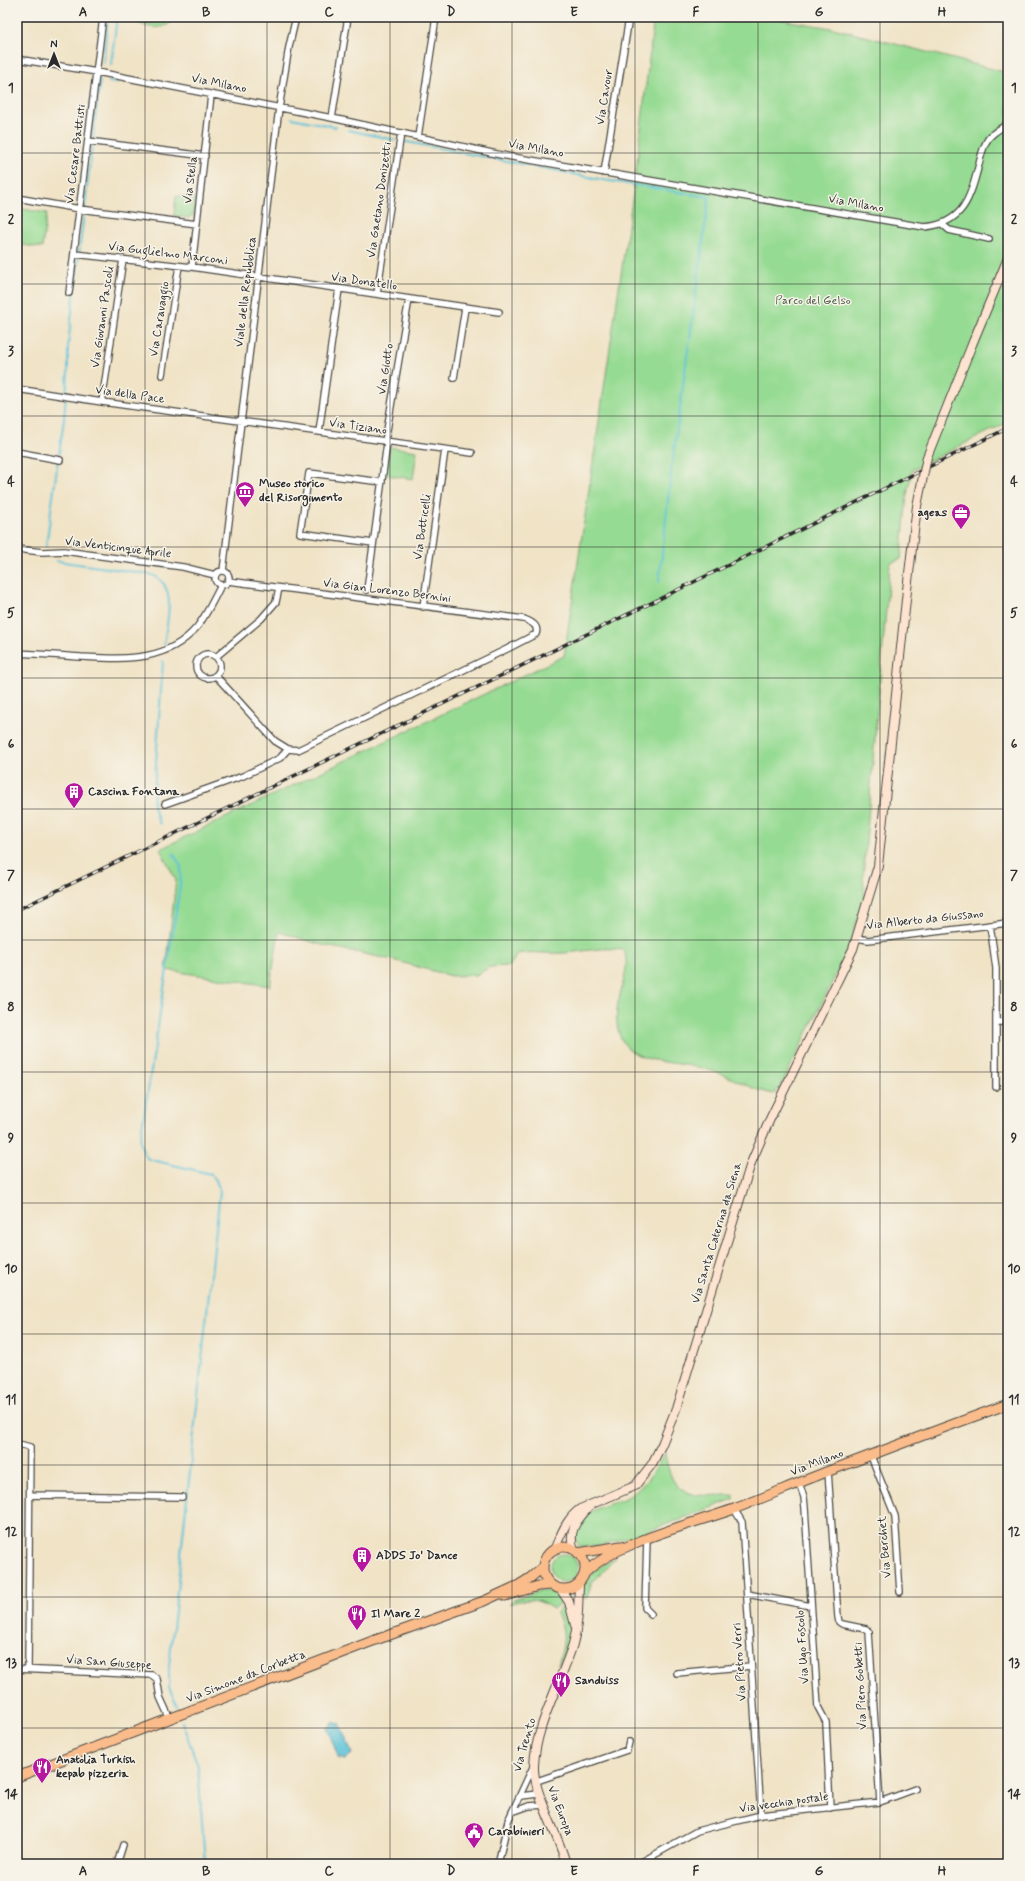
<svg xmlns="http://www.w3.org/2000/svg" width="1025" height="1881" viewBox="0 0 1025 1881" font-family="Mynerve,sans-serif">
	<rect width="100%" height="100%" fill="#f7f3e8"/>
	<filter id="ink" filterUnits="userSpaceOnUse"><feTurbulence type="fractalNoise" baseFrequency=".025" numOctaves="2"/><feDisplacementMap in="SourceGraphic" scale="8" xChannelSelector="R" yChannelSelector="G"/><feConvolveMatrix kernelMatrix="1 2 1 2 8 2 1 2 1" color-interpolation-filters="sRGB"/></filter>
	<filter id="wash" filterUnits="userSpaceOnUse"><feTurbulence type="fractalNoise" baseFrequency=".012" numOctaves="4" result="noise"/><feDisplacementMap in="SourceGraphic" scale="16" xChannelSelector="R" yChannelSelector="G"/><feGaussianBlur stdDeviation="0.9" result="paint"/><feColorMatrix in="noise" values="0 0 0 0 0 0 0 0 0 0 0 0 0 0 0 0 0 1.4 0 .05"/><feComposite in="paint" operator="in"/></filter>
	<g filter="url(#wash)">
		<rect width="100%" height="100%" fill="#f0e3c6"/>
		<path fill="#96db93" stroke="#60835f" d="M130 17C138 17 143 22 151 23 161 24 167 17 177 17 164 33 143 29 130 17Z
			M654 17H766L837 29 1008 73V422L912 470 907 495 901 559 890 563 863 877 865 896 847 952 781 1086 774 1094C750 1090 732 1076 709 1070 668 1057 612 1071 617 1009 619 993 632 963 623 950 604 946 583 952 564 953 548 954 532 951 517 954L510 966 490 967 476 975 451 976 393 960 322 945 279 932 270 986 166 970 176 880 160 849 564 656 634 187Z
			M176 196 195 198 193 215 188 218 174 216Z
			M17 208 47 213 42 248 17 244Z
			M390 447 417 451 413 479 386 475Z
			M665 1453C673 1502 692 1495 734 1495V1499C708 1508 598 1554 579 1546 575 1540 575 1535 577 1529 587 1502 617 1507 635 1492 648 1482 656 1467 665 1453Z
			M550 1568a14 14 0 1 1 28 0a14 14 0 1 1-28 0Z
			M615 1558 601 1574 592 1581 587 1598H582C583 1577 598 1566 615 1558Z
			M542 1590 557 1593 565 1600 562 1601 553 1609C537 1598 528 1598 509 1604L513 1600Z
			M565 1604C572 1624 572 1648 558 1665 564 1646 567 1630 556 1612Z"/>
		<path fill="#5bc2d8" stroke="#437682" d="M335 1722 336 1724 340 1723 352 1754 344 1760 343 1757 339 1759 327 1728 331 1726 330 1724Z"/>
		<g fill="none" stroke-linecap="round" stroke-linejoin="round">
			<path stroke="#5bc2d8" stroke-width="2" d="M103 64 108 17
				M111 65 117 17
				M109 82 117 83
				M292 118 336 127
				M348 130 395 140
				M402 141 604 180 709 197 690 338
				M46 546 64 419 68 373V345L100 80
				M57 561 149 574C179 582 167 621 164 644
				M659 582 671 473 689 342
				M160 824 153 807 163 661
				M174 854 181 867 180 886 140 1141 144 1154 148 1159 211 1174 216 1180 220 1191 169 1666V1687L177 1706
				M182 1722 198 1766 205 1864"/>
		</g>
	</g>
	<g filter="url(#ink)">
		<g fill="none" stroke-linecap="round" stroke-linejoin="round">
			<defs>
				<path id="street" d="M17 59 97 72 332 118 501 155 924 227C963 224 970 199 979 164 981 156 983 146 988 139 993 132 1001 128 1008 124
					M332 118 348 17
					M418 137 436 17
					M88 141 205 156
					M604 173 628 24
					M17 198 80 209 197 224
					M942 224 949 230 989 239
					M74 254 192 267 499 312
					M192 267 211 95
					M69 293 103 17
					M377 294 401 133
					M162 375 179 266
					M454 378 465 308
					M17 389 102 402 472 453
					M102 402 123 259
					M319 432 339 289
					M385 442 409 299
					M17 452 60 460
					M373 543 300 533 309 473 382 482
					M17 549 42 552 64 551 183 567 215 575
					M215 578a7 7 0 1 1 14 0a7 7 0 1 1-14 0Z
					M223 571 279 108 289 47 296 17
					M367 590 387 443
					M423 607 445 450
					M17 653C38 654 60 655 81 657 123 659 167 663 197 627 207 614 214 599 221 585
					M196 666a12 12 0 1 1 24 0a12 12 0 1 1-24 0Z
					M217 656 261 619 276 602 279 588
					M216 676 275 741 288 749 298 750 507 649 536 634C539 625 531 622 524 619L228 581
					M165 804 243 776 280 758 288 749
					M990 925 996 968V1087
					M857 938 868 940 1008 923
					M996 1022H1008
					M19 1444 30 1447 28 1669
					M871 1456 895 1516 900 1592
					M828 1471 838 1617 839 1622 842 1624 866 1629 869 1632 880 1802
					M799 1483 804 1497 805 1508 818 1707 826 1722 830 1808
					M31 1495 182 1497
					M734 1509 742 1522 761 1815
					M647 1539 645 1608 651 1614
					M747 1594 811 1606
					M17 1669 152 1675 157 1679 160 1697 170 1719
					M677 1673 751 1666
					M537 1781 627 1750 629 1742
					M521 1796 539 1794
					M512 1812 529 1806 544 1805
					M117 1864 123 1845
					M498 1864 508 1821 533 1767
					M638 1864 697 1831 712 1827 761 1815 880 1802 915 1789"/>
				<path id="secondary" d="M973 342 1008 258
					M554 1550C561 1535 566 1519 580 1509L635 1486 652 1464 662 1444 676 1409 751 1163 770 1119 853 949 878 866 907 590
					M574 1550C567 1531 577 1520 589 1507
					M561 1590 569 1602 575 1625
					M566 1864C559 1835 533 1793 534 1766 535 1727 561 1682 573 1644 579 1623 578 1606 579 1584"/>
				<path id="primary" d="M543 1568a21 21 0 1 1 42 0a21 21 0 1 1-42 0Z
					M578 1553 621 1546
					M585 1573C614 1543 692 1524 734 1509 766 1497 797 1483 829 1471 889 1448 948 1426 1008 1404
					M505 1596 538 1586 551 1585
					M17 1777 370 1642 484 1601 519 1585 530 1578 543 1567"/>
			</defs>
			<use href="#street" stroke="#494742" stroke-width="8"/>
			<use href="#secondary" stroke="#494742" stroke-width="10"/>
			<use href="#primary" stroke="#494742" stroke-width="11"/>
			<use href="#street" stroke="#fff" stroke-width="5.5"/>
			<use href="#secondary" stroke="#fde4d1" stroke-width="8"/>
			<use href="#primary" stroke="#fabc8b" stroke-width="9"/>
			<defs>
				<path id="rail" d="M17 910 649 604 1008 428"/>
			</defs>
			<use href="#rail" stroke="#2b2b2b" stroke-width="3.5"/>
			<use href="#rail" stroke="#f7f3e8" stroke-width="2" stroke-dasharray="6" stroke-linecap="butt"/>
			<defs>
				<path id="secondary-bridge" d="M907 590 917 506 927 457 973 342"/>
			</defs>
			<use href="#secondary-bridge" stroke="#494742" stroke-width="10" stroke-linecap="butt"/>
			<use href="#secondary-bridge" stroke="#fde4d1" stroke-width="8"/>
		</g>
	</g>
	<path fill="none" stroke="#2b2b2b" stroke-width="1" stroke-opacity="0.55" d="M145 17V1864M267 17V1864M390 17V1864M512 17V1864M635 17V1864M758 17V1864M880 17V1864M17 153H1008M17 284H1008M17 416H1008M17 547H1008M17 678H1008M17 809H1008M17 940H1008M17 1072H1008M17 1203H1008M17 1334H1008M17 1465H1008M17 1597H1008M17 1728H1008"/>
	<defs>
		<symbol id="museum-pin" viewBox="-11 -11 22 30"><path d="M0 17L-7.5 6A9.5 9.5 0 1 1 7.5 6Z" fill="#b5179e" stroke="#f7f3e8"/><path d="M0-6L6-3V-2H-6V-3ZM-5-1h2V3h-2ZM-1-1h2V3h-2ZM3-1h2V3H3ZM-6 4H6V6H-6Z" fill="#fff"/></symbol>
		<symbol id="office-pin" viewBox="-11 -11 22 30"><path d="M0 17L-7.5 6A9.5 9.5 0 1 1 7.5 6Z" fill="#b5179e" stroke="#f7f3e8"/><path d="M-6-3h4V-5.5h4V-3h4V5H-6ZM-1-4.5V-3h2v-1.5ZM-6 0V1H6V0Z" fill="#fff"/></symbol>
		<symbol id="building-pin" viewBox="-11 -11 22 30"><path d="M0 17L-7.5 6A9.5 9.5 0 1 1 7.5 6Z" fill="#b5179e" stroke="#f7f3e8"/><path d="M-4-6H4V6H1V3H-1V6H-4ZM-2.5-4.3h1.7v1.8h-1.7ZM.8-4.3h1.7v1.8H.8ZM-2.5-1h1.7V.8h-1.7ZM.8-1h1.7V.8H.8Z" fill="#fff"/></symbol>
		<symbol id="restaurant-pin" viewBox="-11 -11 22 30"><path d="M0 17L-7.5 6A9.5 9.5 0 1 1 7.5 6Z" fill="#b5179e" stroke="#f7f3e8"/><path d="M-5-6h1v4h1v-4h1v4h1v-4h1v5L-1.5 .5V6h-2V.5L-5-1ZM5-6V6H3V1.5H1.5Q1.5-4 5-6Z" fill="#fff"/></symbol>
		<symbol id="civic-pin" viewBox="-11 -11 22 30"><path d="M0 17L-7.5 6A9.5 9.5 0 1 1 7.5 6Z" fill="#b5179e" stroke="#f7f3e8"/><path d="M-.6-6.5H3V-4.5H.6V-3L4-1V1h2V6H-6V1h2V-1L-.6-3ZM-1.2 2.5V6h2.4V2.5Z" fill="#fff"/></symbol>
	</defs>
	<g fill-rule="evenodd">
		<use href="#museum-pin" x="234" y="480" width="22" height="30"/>
		<use href="#office-pin" x="950" y="502" width="22" height="30"/>
		<use href="#building-pin" x="63" y="781" width="22" height="30"/>
		<use href="#building-pin" x="351" y="1545" width="22" height="30"/>
		<use href="#restaurant-pin" x="346" y="1603" width="22" height="30"/>
		<use href="#restaurant-pin" x="550" y="1670" width="22" height="30"/>
		<use href="#restaurant-pin" x="31" y="1756" width="22" height="30"/>
		<use href="#civic-pin" x="463" y="1821" width="22" height="30"/>
	</g>
	<g text-anchor="middle" dominant-baseline="central" stroke-width="3" stroke-linejoin="round" paint-order="stroke">
		<g font-size="12" fill="#2b2b2b" stroke="#f7f3e8">
			<text transform="translate(219 84) rotate(11)">Via Milano</text>
			<text transform="translate(605 97) rotate(-81)">Via Cavour</text>
			<text transform="translate(536 149) rotate(10)">Via Milano</text>
			<text transform="translate(76 154) rotate(-83)">Via Cesare Battisti</text>
			<text transform="translate(191 180) rotate(-83)">Via Stella</text>
			<text transform="translate(380 200) rotate(-82)">Via Gaetano Donizetti</text>
			<text transform="translate(856 204) rotate(10)">Via Milano</text>
			<text transform="translate(168 254) rotate(7)">Via Guglielmo Marconi</text>
			<text transform="translate(364 282) rotate(8)">Via Donatello</text>
			<text transform="translate(246 292) rotate(-83)">Viale della Repubblica</text>
			<text transform="translate(103 317) rotate(-82)">Via Giovanni Pascoli</text>
			<text transform="translate(160 319) rotate(-81)">Via Caravaggio</text>
			<text transform="translate(386 369) rotate(-81)">Via Giotto</text>
			<text transform="translate(130 395) rotate(8)">Via della Pace</text>
			<text transform="translate(358 427) rotate(8)">Via Tiziano</text>
			<text transform="translate(423 527) rotate(-82)">Via Botticelli</text>
			<text transform="translate(118 548) rotate(7)">Via Venticinque Aprile</text>
			<text transform="translate(387 591) rotate(7)">Via Gian Lorenzo Bernini</text>
			<text transform="translate(925 920) rotate(-6)">Via Alberto da Giussano</text>
			<text transform="translate(717 1233) rotate(-73)">Via Santa Caterina da Siena</text>
			<text transform="translate(817 1463) rotate(-21)">Via Milano</text>
			<text transform="translate(885 1547) rotate(-95)">Via Berchet</text>
			<text transform="translate(803 1647) rotate(-94)">Via Ugo Foscolo</text>
			<text transform="translate(740 1662) rotate(-94)">Via Pietro Verri</text>
			<text transform="translate(109 1663) rotate(4)">Via San Giuseppe</text>
			<text transform="translate(246 1677) rotate(-21)">Via Simone da Corbetta</text>
			<text transform="translate(861 1686) rotate(-93)">Via Piero Gobetti</text>
			<text transform="translate(525 1745) rotate(-74)">Via Trento</text>
			<text transform="translate(784 1803) rotate(-8)">Via vecchia postale</text>
			<text transform="translate(560 1811) rotate(69)">Via Europa</text>
		</g>
		<g font-size="12" fill="#465745" stroke="#f7f3e8">
			<text x="813" y="301">Parco del Gelso</text>
		</g>
		<g font-size="12" font-weight="bold" fill="#2b2b2b" stroke="#f7f3e8" text-anchor="start">
			<text x="259" y="484">Museo storico<tspan x="259" dy="14">del Risorgimento</tspan></text>
			<text x="947" y="513" text-anchor="end">ageas</text>
			<text x="88" y="792">Cascina Fontana</text>
			<text x="376" y="1556">ADDS Jo' Dance</text>
			<text x="371" y="1614">Il Mare 2</text>
			<text x="575" y="1681">Sanduiss</text>
			<text x="56" y="1760">Anatolia Turkish<tspan x="56" dy="14">kepab pizzeria</tspan></text>
			<text x="488" y="1832">Carabinieri</text>
		</g>
	</g>
	<rect width="1025" height="1881" fill="none" stroke="#f7f3e8" stroke-width="44"/>
	<g transform="translate(54 54)" stroke="#f7f3e8" stroke-width="3" paint-order="stroke">
	<path d="M0-3L7 15L0 10L-7 15Z" fill="#2b2b2b"/>
	<text y="-6" font-size="11" font-weight="bold" text-anchor="middle" fill="#2b2b2b">N</text>
	</g>
	<rect x="22" y="22" width="981" height="1837" fill="none" stroke="#2b2b2b" stroke-width="1.5"/>
	<g font-size="13" text-anchor="middle" font-weight="bold" fill="#2b2b2b">
		<text x="83" y="16">A</text>
		<text x="206" y="16">B</text>
		<text x="329" y="16">C</text>
		<text x="451" y="16">D</text>
		<text x="574" y="16">E</text>
		<text x="696" y="16">F</text>
		<text x="819" y="16">G</text>
		<text x="942" y="16">H</text>
		<text x="11" y="92">1</text>
		<text x="1014" y="92">1</text>
		<text x="11" y="223">2</text>
		<text x="1014" y="223">2</text>
		<text x="11" y="355">3</text>
		<text x="1014" y="355">3</text>
		<text x="11" y="486">4</text>
		<text x="1014" y="486">4</text>
		<text x="11" y="617">5</text>
		<text x="1014" y="617">5</text>
		<text x="11" y="748">6</text>
		<text x="1014" y="748">6</text>
		<text x="11" y="879">7</text>
		<text x="1014" y="879">7</text>
		<text x="11" y="1011">8</text>
		<text x="1014" y="1011">8</text>
		<text x="11" y="1142">9</text>
		<text x="1014" y="1142">9</text>
		<text x="11" y="1273">10</text>
		<text x="1014" y="1273">10</text>
		<text x="11" y="1404">11</text>
		<text x="1014" y="1404">11</text>
		<text x="11" y="1536">12</text>
		<text x="1014" y="1536">12</text>
		<text x="11" y="1667">13</text>
		<text x="1014" y="1667">13</text>
		<text x="11" y="1798">14</text>
		<text x="1014" y="1798">14</text>
		<text x="83" y="1875">A</text>
		<text x="206" y="1875">B</text>
		<text x="329" y="1875">C</text>
		<text x="451" y="1875">D</text>
		<text x="574" y="1875">E</text>
		<text x="696" y="1875">F</text>
		<text x="819" y="1875">G</text>
		<text x="942" y="1875">H</text>
	</g>
</svg>
